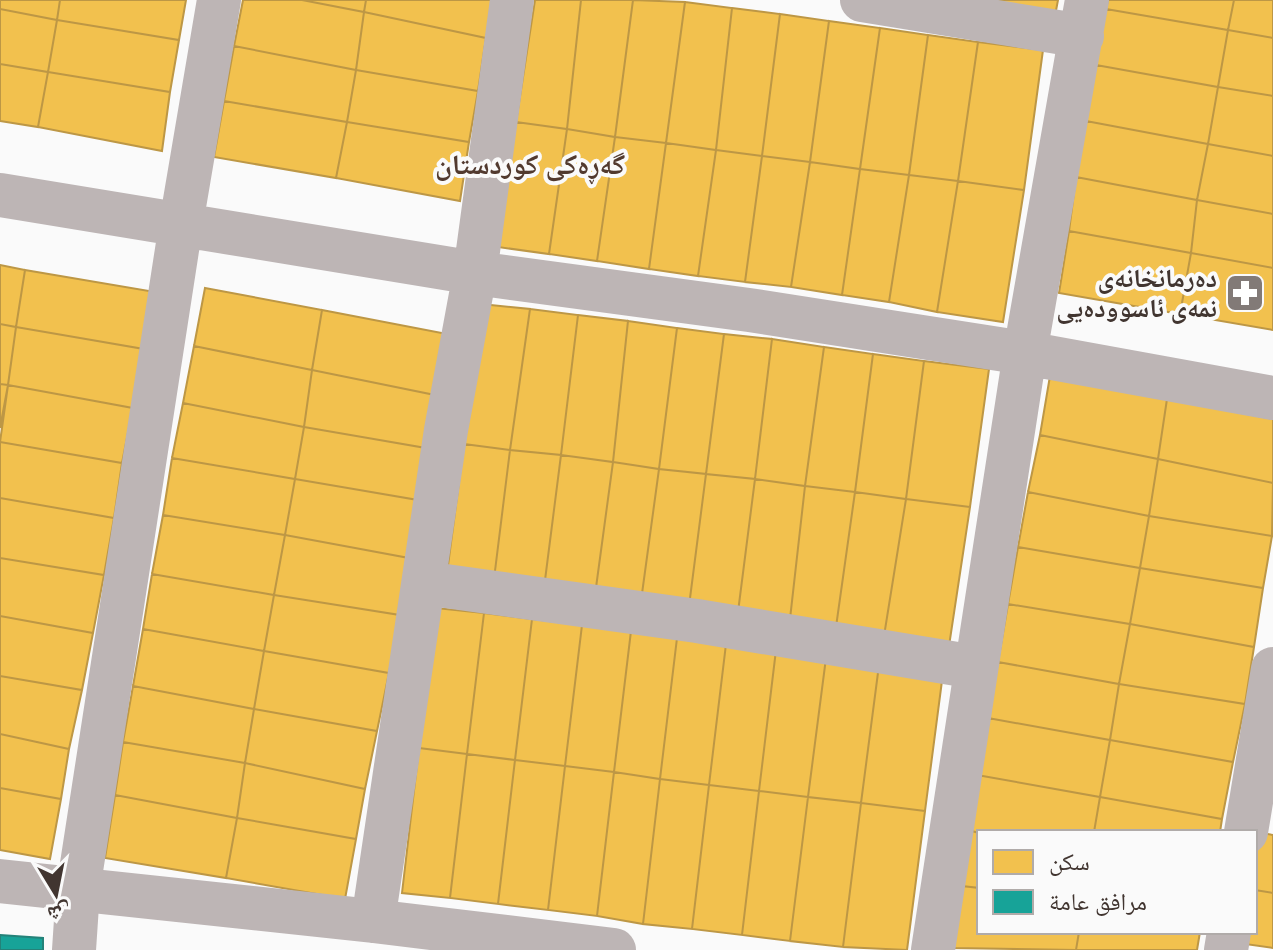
<svg xmlns="http://www.w3.org/2000/svg" width="1273" height="950" viewBox="0 0 1273 950" font-family="'Times New Roman','Noto Naskh Arabic',serif">
	<rect width="100%" height="100%" fill="#fafafa"/>
	<path fill="#f2c14e" stroke="#bd9745" stroke-width="2" d="M0 0H60L57 20 0 9Z
		M60 0H186L179 40 57 20Z
		M243 0H302L364 12 356 70 234 46Z
		M302 0H366L364 12Z
		M366 0H494L486 38 364 12Z
		M535 0H581L567 129 516 122Z
		M581 0H633L615 137 567 129Z
		M633 0 685 2 666 143 615 137Z
		M988 0H1058L1055 16Z
		M1108 0H1234L1228 30 1106 9Z
		M1234 0H1273V38L1228 30Z
		M685 2 732 8 716 150 666 143Z
		M732 8 780 14 762 156 716 150Z
		M0 9 57 20 48 72 0 64Z
		M1106 9 1228 30 1218 87 1096 65Z
		M364 12 486 38 478 91 356 70Z
		M780 14 829 21 810 162 762 156Z
		M57 20 179 40 170 92 48 72Z
		M829 21 880 28 860 169 810 162Z
		M880 28 928 35 909 175 860 169Z
		M1228 30 1273 38V96L1218 87Z
		M928 35 978 42 958 181 909 175Z
		M978 42 1043 50 1024 190 958 181Z
		M234 46 356 70 347 122 224 101Z
		M0 64 48 72 38 127 0 121Z
		M1096 65 1218 87 1208 144 1086 121Z
		M356 70 478 91 469 142 347 122Z
		M48 72 170 92 162 151 38 127Z
		M1218 87 1273 96V156L1208 144Z
		M224 101 347 122 336 178 214 157Z
		M1086 121 1208 144 1197 200 1076 177Z
		M347 122 469 142 460 201 336 178Z
		M516 122 567 129 549 254 498 247Z
		M567 129 615 137 597 261 549 254Z
		M615 137 666 143 649 269 597 261Z
		M666 143 716 150 698 276 649 269Z
		M1208 144 1273 156V214L1197 200Z
		M716 150 762 156 745 282 698 276Z
		M762 156 810 162 791 287 745 282Z
		M810 162 860 169 842 295 791 287Z
		M860 169 909 175 889 302 842 295Z
		M909 175 958 181 937 312 889 302Z
		M1076 177 1197 200 1191 253 1069 231Z
		M958 181 1024 190 1003 322 937 312Z
		M1197 200 1273 214V268L1191 253Z
		M1069 231 1191 253 1180 314 1059 293Z
		M1191 253 1273 268V330L1180 314Z
		M0 265 25 270 16 327 0 324Z
		M25 270 155 292 144 349 16 327Z
		M205 288 322 310 312 370 194 346Z
		M481 304 530 309 510 450 464 444Z
		M530 309 578 315 561 455 510 450Z
		M322 310 447 334 435 395 312 370Z
		M578 315 628 321 613 462 561 455Z
		M628 321 677 328 659 469 613 462Z
		M0 324 16 327 8 385 0 384Z
		M16 327 144 349 133 408 8 385Z
		M677 328 724 334 706 474 659 469Z
		M724 334 772 339 755 479 706 474Z
		M772 339 824 347 805 486 755 479Z
		M194 346 312 370 304 427 183 403Z
		M824 347 873 354 855 492 805 486Z
		M873 354 924 361 906 499 855 492Z
		M924 361 989 369 970 507 906 499Z
		M312 370 435 395 426 448 304 427Z
		M1050 376 1167 399 1158 459 1040 435Z
		M0 384 8 385 0 428Z
		M8 385 133 408 122 463 0 442Z
		M1167 399 1273 419V483L1158 459Z
		M183 403 304 427 295 479 172 458Z
		M304 427 426 448 418 500 295 479Z
		M1040 435 1158 459 1149 516 1028 492Z
		M0 442 122 463 114 518 0 498Z
		M464 444 510 450 494 579 447 573Z
		M510 450 561 455 544 588 494 579Z
		M561 455 613 462 595 595 544 588Z
		M172 458 295 479 285 535 163 515Z
		M1158 459 1273 483 1272 536 1149 516Z
		M613 462 659 469 641 601 595 595Z
		M659 469 706 474 689 606 641 601Z
		M706 474 755 479 738 612 689 606Z
		M295 479 418 500 409 558 285 535Z
		M755 479 805 486 790 619 738 612Z
		M805 486 855 492 836 627 790 619Z
		M855 492 906 499 884 636 836 627Z
		M1028 492 1149 516 1140 568 1018 547Z
		M0 498 114 518 104 575 0 558Z
		M906 499 970 507 949 646 884 636Z
		M163 515 285 535 274 595 152 574Z
		M1149 516 1272 536 1263 588 1140 568Z
		M285 535 409 558 400 615 274 595Z
		M1018 547 1140 568 1130 624 1008 604Z
		M0 558 104 575 93 633 0 616Z
		M1140 568 1263 588 1254 647 1130 624Z
		M152 574 274 595 264 651 143 629Z
		M274 595 400 615 389 673 264 651Z
		M1008 604 1130 624 1119 684 998 662Z
		M436 608 484 613 467 754 419 748Z
		M484 613 532 619 515 760 467 754Z
		M0 616 93 633 82 690 0 676Z
		M532 619 582 625 565 766 515 760Z
		M1130 624 1254 647 1245 704 1119 684Z
		M582 625 631 631 614 772 565 766Z
		M143 629 264 651 254 709 133 686Z
		M631 631 677 638 660 779 614 772Z
		M677 638 726 644 709 785 660 779Z
		M726 644 776 650 759 791 709 785Z
		M776 650 826 658 808 797 759 791Z
		M264 651 389 673 377 731 254 709Z
		M826 658 879 665 861 803 808 797Z
		M998 662 1119 684 1110 740 988 718Z
		M879 665 943 673 925 811 861 803Z
		M0 676 82 690 69 749 0 734Z
		M1119 684 1245 704 1233 762 1110 740Z
		M133 686 254 709 245 763 123 742Z
		M254 709 377 731 365 789 245 763Z
		M988 718 1110 740 1100 797 977 775Z
		M0 734 69 749 61 799 0 788Z
		M1110 740 1233 762 1222 819 1100 797Z
		M123 742 245 763 237 818 115 795Z
		M419 748 467 754 450 898 402 893Z
		M467 754 515 760 498 904 450 898Z
		M515 760 565 766 548 910 498 904Z
		M245 763 365 789 356 839 237 818Z
		M565 766 614 772 597 916 548 910Z
		M614 772 660 779 643 924 597 916Z
		M977 775 1100 797 1094 832 979 833 968 830Z
		M660 779 709 785 692 929 643 924Z
		M709 785 759 791 742 935 692 929Z
		M0 788 61 799 50 859 0 850Z
		M759 791 808 797 790 941 742 935Z
		M115 795 237 818 226 878 105 858Z
		M808 797 861 803 843 947 790 941Z
		M1100 797 1222 819 1220 832H1094Z
		M861 803 925 811 907 950 843 947Z
		M237 818 356 839 345 899 226 878Z
		M968 830 979 833V888L962 886Z
		M1256 832 1273 835V893L1255 890Z
		M962 886 979 888V932H1079L1076 950 952 948Z
		M1255 890 1273 893V948L1238 943 1240 932H1255Z
		M1079 932H1200L1197 950H1076Z"/>
	<path fill="#17a398" stroke="#248279" stroke-width="2" d="M0 935 43 938V950H0Z"/>
	<g fill="none" stroke-linecap="round" stroke-linejoin="round">
		<path stroke="#bdb5b5" stroke-width="44" d="M862 0 1082 36
			M0 195 475 273 749 310 1025 353 1273 398
			M424 583 697 621 975 667
			M1246 832 1273 669
			M0 881 373 921 614 950
			M373 921 446 430 475 273 512 0
			M74 950 78 890 181 224 219 0
			M933 950 1025 353 1087 0
			M1226 950 1229 932"/>
	</g>
	<defs>
		<symbol id="pharmacy-square" viewBox="-11 -11 22 22"><rect x="-9" y="-9" width="18" height="18" rx="4" fill="#827a77" stroke="#fafafa"/><path d="M-2-6h4v4h4v4h-4v4h-4v-4h-4v-4h4Z" fill="#fff"/></symbol>
	</defs>
	<g fill-rule="evenodd">
		<use href="#pharmacy-square" x="1223" y="271" width="44" height="44"/>
	</g>
	<g text-anchor="middle" dominant-baseline="central" stroke-width="8" stroke-linejoin="round" paint-order="stroke">
		<g font-size="26" font-weight="bold" fill="#413530" stroke="#fafafa" text-anchor="end">
			<text x="1217" y="278">دەرمانخانەی<tspan x="1217" dy="30">نمەی ئاسوودەیی</tspan></text>
		</g>
		<g font-size="28" font-weight="bold" fill="#523a2f" stroke="#fafafa">
			<text x="530" y="164">گەڕەکی کوردستان</text>
		</g>
	</g>
	<rect x="977" y="830" width="280" height="104" fill="#fafafa" stroke="#b0aba9" stroke-width="2"/>
	<rect x="993" y="850" width="40" height="24" fill="#f2c14e" stroke="#b0aba9" stroke-width="2"/>
	<text x="1049" y="870" font-size="24" fill="#413530">سكن</text>
	<rect x="993" y="890" width="40" height="24" fill="#17a398" stroke="#b0aba9" stroke-width="2"/>
	<text x="1049" y="910" font-size="24" fill="#413530">مرافق عامة</text>
	<g transform="translate(56 894) rotate(170)" stroke="#fafafa" stroke-width="6" paint-order="stroke">
	<path d="M0-6L14 30L0 20L-14 30Z" fill="#413530"/>
	<text y="-12" font-size="22" font-weight="bold" text-anchor="middle" fill="#413530">ش</text>
	</g>
</svg>
